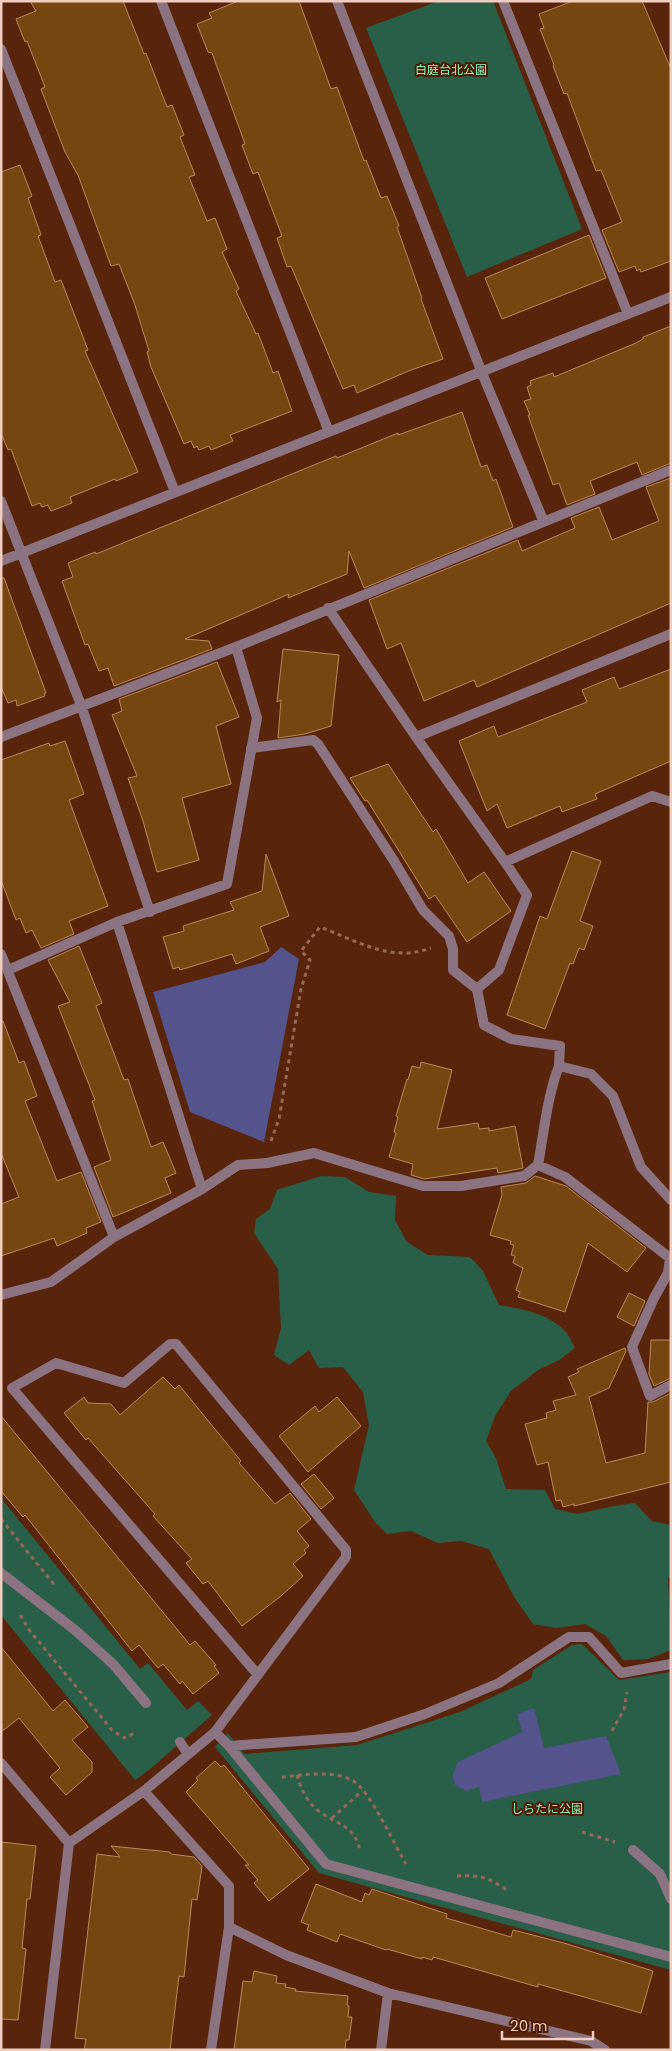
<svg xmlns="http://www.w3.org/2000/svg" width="672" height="2051" viewBox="0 0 672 2051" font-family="Poppins,'Noto Sans JP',sans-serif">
	<rect width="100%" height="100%" fill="#58250c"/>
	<path fill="#295f48" d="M439 1H493L582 229 467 277 366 28Z
		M321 1176 345 1177 369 1192 396 1196 395 1220 407 1242 428 1255 470 1257 483 1271 499 1305C522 1309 547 1313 565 1331 569 1335 572 1343 575 1348L559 1360 538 1370 511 1391 495 1416 486 1441 496 1458 506 1489 545 1490 555 1509 577 1514 614 1506 635 1503 652 1521 671 1525V1577L668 1578 671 1650 648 1659 623 1660 606 1636 585 1624 556 1628 533 1624 514 1597 489 1549 461 1541 438 1543 411 1531 387 1534 375 1522 354 1490 369 1425 363 1392 343 1367 319 1368 309 1350 289 1365 274 1355 281 1328 278 1269 254 1233 256 1219 270 1209 277 1190Z
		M1 1498 140 1669 148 1663 187 1710 198 1701 212 1715 149 1770 135 1780 1 1615Z
		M582 1644 619 1680 671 1672V1970L319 1873 215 1747 228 1733 244 1754 357 1745 460 1712 531 1679 533 1670 572 1645Z"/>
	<path fill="#54538c" d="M281 947 299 959 264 1142 190 1112 153 992 265 962Z
		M534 1708 544 1748 606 1736 621 1774 482 1802 479 1787 466 1791 455 1785 453 1775 458 1762 522 1732 517 1714Z"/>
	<path fill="#754610" stroke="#b9895d" d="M30 1H123L144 54 146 53 167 107 172 105 184 135 180 137 195 175 189 177 207 221 215 218 227 249 222 252 239 289 236 291 256 334 258 333 273 373 278 371 292 411 230 435 233 441 211 450 209 446 199 450 197 446 194 448 191 441 184 444 151 367 147 352 149 351 135 305 119 264 111 266 78 175 65 152 41 89 45 87 27 41 25 42 16 19 36 11Z
		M238 1H299L331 89 337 87 364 161 366 160 381 198 387 196 399 226 397 227 422 298 421 299 443 359 411 370 357 393 354 385 343 389 291 266 287 267 277 238 282 236 258 172 253 174 242 145 245 144 212 53 208 52 197 24 212 18 209 13Z
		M573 1H642L671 69V261L641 272 640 269 637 271 635 266 619 272 602 230 622 222 601 170 596 171 567 93 564 94 553 66 554 65 540 29 544 28 539 14Z
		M20 165 32 196 28 198 41 235 38 236 55 282 61 280 88 350 85 351 138 472 116 481 115 479 70 497 72 503 51 511 48 505 42 507 40 503 32 506 11 449 8 450 1 433V172Z
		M589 235 606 278 502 319 485 278Z
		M671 326V463L642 475 637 462 590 481 595 494 567 505 559 483 553 485 528 415H530L524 401 531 399 527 387 531 385 530 381 553 373 554 377 636 343 643 339V337Z
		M462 412 481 467 487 465 493 481 496 479 513 527 364 588 349 551 347 574 288 598 289 594 185 639 209 641 212 649 114 686 108 668 99 671 88 644 85 645 62 581 73 577 68 563 95 552 96 554 336 456 337 458 398 433V435Z
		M671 478V603L477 687 474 680 424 701 401 643 387 649 369 600 518 540 522 551 575 528 571 518 599 507 612 540 659 521 646 487Z
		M1 578H4L46 693 44 694 45 696 17 706 16 700 8 703 1 687Z
		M283 649 339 655 331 726 305 734 278 738 281 700 277 702Z
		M217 662 239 717 216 726 231 784 182 798 199 860 157 872 143 821 128 778 137 776 112 715 122 711 119 699Z
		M671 669V761L595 794 597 799 562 812 560 806 507 828 497 804 487 811 459 741 494 726 498 737 587 702 582 690 614 677 619 689Z
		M65 741 84 794 69 800 108 906 69 921 74 934 41 948 32 930 26 933 20 918 16 920 1 880V760L49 743 50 746Z
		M388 764 433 832 436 829 468 883 484 872 511 911 467 942 435 895 429 899 367 800 365 801 350 778Z
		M572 851 601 861 580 921 593 926 584 950 579 948 573 964 570 963 545 1029 507 1015 540 916 547 919Z
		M266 854 289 916 260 927 269 951 236 964 232 954 180 970 179 967 173 969 163 937 184 931 183 926 234 910 230 902 262 891Z
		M79 946 102 1003 96 1006 124 1080 128 1079 151 1147 163 1142 176 1173 165 1178 171 1193 113 1217 94 1167 111 1160 92 1101 95 1100 58 1006 70 1002 48 960Z
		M3 1021 19 1063 24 1061 37 1096 25 1101 57 1181 81 1172 101 1222 86 1228 87 1233 57 1246 54 1238 1 1256V1204L19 1197 1 1153V1022Z
		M421 1062 452 1070 437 1129 478 1123 479 1129 489 1128V1131L515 1126 523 1168 498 1173 497 1168 424 1179 411 1175 413 1164 389 1157 396 1133 394 1132 398 1117 396 1116 407 1079 408 1080 412 1066 420 1068Z
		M535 1176 566 1186 646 1248 627 1272 588 1243 565 1312 518 1297 520 1292 516 1290 523 1268 513 1263 515 1256 511 1255 514 1245 510 1244 511 1241 490 1235 502 1195 501 1187 526 1183Z
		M629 1293 645 1301 634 1326 617 1317Z
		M651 1340H671V1378L654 1386 649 1374Z
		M625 1348 626 1351 609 1388 589 1397 606 1463 645 1453 648 1402H653L671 1393V1482L574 1506V1504L563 1507 561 1500 556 1501 548 1462 537 1465 525 1424 547 1418 546 1413 556 1410 553 1401 576 1395 568 1377 579 1372 577 1369Z
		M163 1377 175 1389 179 1385 241 1461 239 1463 275 1504 290 1493 311 1519 297 1531 309 1546 304 1550 306 1553 293 1564 303 1576 281 1596 242 1626 208 1581 203 1584 186 1563 192 1559 153 1516 155 1514 88 1438 86 1440 64 1413 84 1397 88 1403 111 1404 120 1415Z
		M337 1397 361 1426 308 1472 279 1436 315 1406 319 1412Z
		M1 1416 190 1645 195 1641 216 1665 214 1666 219 1673 193 1694 182 1681 180 1684 163 1664 158 1668 139 1645 132 1651 25 1515 23 1517 1 1491Z
		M314 1474 334 1498 321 1509 301 1484Z
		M1 1647 53 1711 65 1700 88 1727 72 1740 92 1762V1772L66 1795 50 1777 60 1768 19 1718 1 1732Z
		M215 1761 221 1767 224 1765 309 1869 269 1901 254 1883 258 1880 245 1865H249L186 1792 198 1780 196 1778Z
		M1 1842 36 1846 30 1899H27L22 1948 26 1949 18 2020 1 2019Z
		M111 1846 170 1852 171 1854 194 1857 202 1866 197 1900 192 1899 184 1977 179 1976 170 2050H84L86 2039 75 2038 97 1854 120 1857Z
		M316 1884 362 1902 365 1893 369 1895 372 1889 447 1914 446 1918 511 1937 513 1930 564 1943 653 1971 641 2013 538 1984V1987L433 1957 432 1960 422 1957V1959L387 1949 386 1950 340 1934 337 1942 307 1930 309 1925 301 1922Z
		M254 1971 277 1976 276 1983 286 1984 285 1987 296 1989 295 1991 348 1996 347 2005 349 2006 348 2017H352L349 2040H346L345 2050H234L243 1981 252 1982Z"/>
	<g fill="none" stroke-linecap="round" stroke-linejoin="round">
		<path stroke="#956955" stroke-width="3" stroke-dasharray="4 4" stroke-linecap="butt" d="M271 1141 279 1119 301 989 310 960 301 951 320 927C357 941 392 963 431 948
			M1 1519 56 1587
			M20 1615 30 1631 112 1730 124 1738 135 1733
			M612 1731 624 1709 627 1692
			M297 1775C301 1789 307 1803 320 1812 338 1825 356 1826 360 1852
			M282 1777C303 1775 336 1769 355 1782 372 1795 394 1844 406 1864
			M332 1818 362 1791
			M582 1832 615 1842
			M457 1876C480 1875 488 1877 507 1890"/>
		<path stroke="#8c7381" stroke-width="10" d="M251 748 313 740 318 744 394 861 423 910 449 936 453 949V970L477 989
			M267 1163 314 1153 423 1186H461L524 1176 538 1165"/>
		<path stroke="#8c7381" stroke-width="10" d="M161 1 329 432
			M337 1 482 373 543 520
			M503 1 628 314
			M1 49 175 492
			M1 501 81 705 150 912
			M1 561 671 297
			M328 608 416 737 505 862 527 895 499 970 477 989 484 1025 511 1039 560 1046 559 1066 591 1074 613 1096 641 1167 671 1200
			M1 737 236 647 671 470
			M416 737 671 634
			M505 862 652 796 671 802
			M117 922 202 1189
			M1 954 114 1237
			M8 970 117 922 227 884 257 718 236 647
			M559 1066C547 1097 544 1132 538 1165L565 1177 670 1258 668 1273
			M671 1273H668L654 1298 632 1347 650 1396 671 1385
			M1 1295 51 1282 114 1237 202 1189 238 1165 267 1163
			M1 1573 75 1630 113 1664 146 1703
			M215 1732 229 1746 326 1864 671 1957
			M180 1742 188 1754
			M229 1746 356 1737 425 1714 499 1683 569 1637H589L621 1673 671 1664
			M1 1763 69 1843 45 2050
			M144 1791 229 1886V1927L211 2050
			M69 1843 144 1791 215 1732 346 1557V1550L176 1344H170L124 1383 56 1363 12 1388 258 1675
			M633 1850 660 1874 671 1899
			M229 1927 286 1955 388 1993 591 2041 605 2050
			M381 2050 388 1993"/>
	</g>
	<g text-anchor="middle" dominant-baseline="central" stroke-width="4" stroke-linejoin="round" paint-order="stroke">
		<g font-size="12" fill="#88f4c4" stroke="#4d1a02">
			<text x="451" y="69">白庭台北公園</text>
			<text x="547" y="1808">しらたに公園</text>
		</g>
	</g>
	<rect width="672" height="2051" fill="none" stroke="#efcdc0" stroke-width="5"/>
	<path d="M502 2031v8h91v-8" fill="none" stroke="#efcdc0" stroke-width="2.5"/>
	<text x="510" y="2031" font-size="15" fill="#efcdc0" stroke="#4d1a02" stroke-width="4" paint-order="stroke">20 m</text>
</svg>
